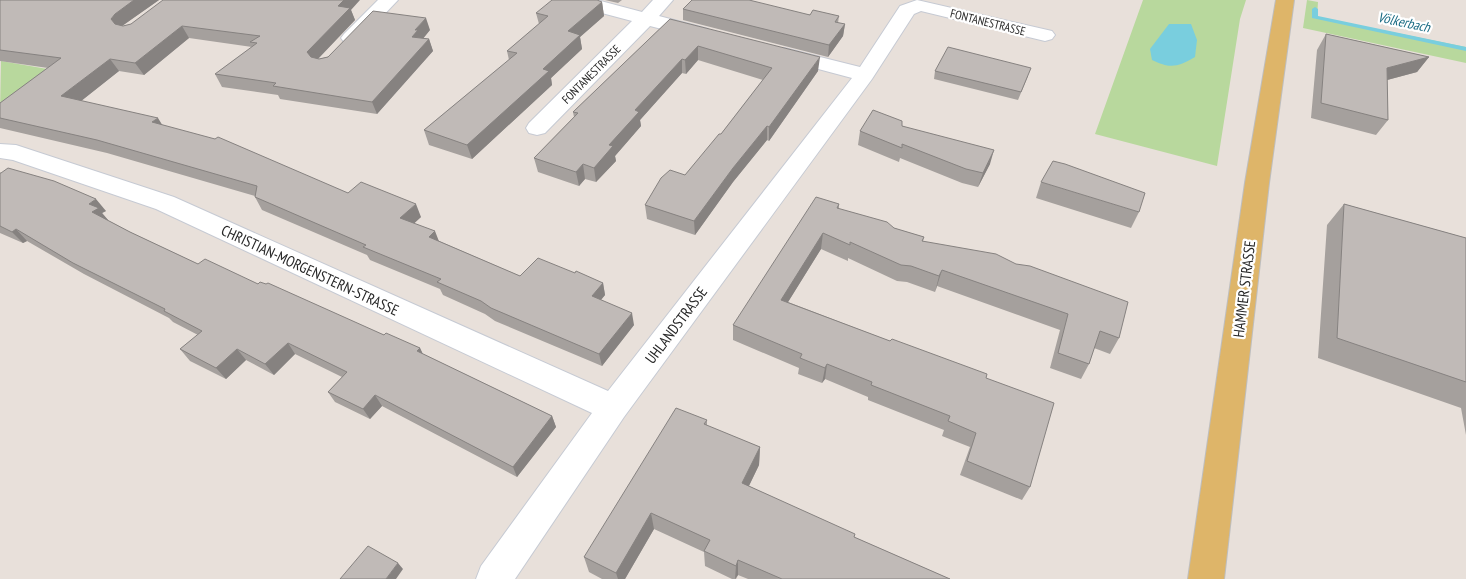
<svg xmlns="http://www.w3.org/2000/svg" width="1466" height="579" viewBox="0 0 1466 579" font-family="'PT Sans Narrow',sans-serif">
	<rect width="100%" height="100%" fill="#e8e0da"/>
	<path fill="#b8d89d" d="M1143 0H1246L1240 19 1217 166 1095 134Z
		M1307 0 1318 2 1317 17 1466 47V63L1303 28Z
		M1 61 59 71 0 114Z"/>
	<path fill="#79cede" d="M1169 24H1191L1197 40 1195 57C1178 67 1170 69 1152 60L1150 49Z"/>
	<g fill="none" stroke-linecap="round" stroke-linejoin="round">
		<path fill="#79cede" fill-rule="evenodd" d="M1315 7 1318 9V16L1466 47V51L1312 18V9Z"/>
		<defs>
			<path id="minor" d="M378 0H398L358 42 351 44 344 42 341 38 344 34Z
				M566 0H597L642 12 653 0H673L659 16 708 29 711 33 708 37 701 39 650 26 545 133 537 135 529 133 526 128 529 123 632 21 568 4Z
				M917 0 1052 31 1055 35 1052 39 1045 41 921 11 914 14 872 79 624 417 515 579H476L481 566 592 413 156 209 13 160 0 158V144L16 145 174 197 608 391 852 78 777 58 774 54 777 50 784 48 860 67 900 6Z"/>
			<path id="major" d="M1276 0H1294L1269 183 1224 579H1188L1245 183Z"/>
		</defs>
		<use href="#minor" stroke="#c6cad3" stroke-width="2"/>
		<use href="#major" stroke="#bebebe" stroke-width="2"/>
		<use href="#minor" fill="#fff" fill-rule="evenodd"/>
		<use href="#major" fill="#deb569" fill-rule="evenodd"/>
	</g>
	<path fill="#a5a09d" d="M0 0H159L122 26 351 10 355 20 318 59H319L430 30 423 38 429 39 433 51 377 114 280 99 278 95 222 87 215 74 252 47 189 38 144 75 119 71 81 101 162 125 348 193 421 217 414 223 439 241 520 276 575 273 603 283 605 295 601 300 634 325 602 366 495 321 485 314 443 295 440 289 370 260 367 255 262 210 255 197V196L107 153 0 128V103L48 68 0 61Z
		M605 0H622L618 3Z
		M602 2 604 16 580 37 582 49 551 78 552 85 472 159 429 145 424 130 509 60 507 51 539 24 536 13Z
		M683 9 839 16 838 23 845 24 843 36 828 57 683 20Z
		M670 19 818 71 769 141 767 140 733 182 695 235 647 219 645 205 685 175 721 134 763 80 698 60 686 74 682 73 640 120 641 126 615 156 616 161 596 182 585 179 579 186 538 172 534 158 574 117 573 112Z
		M1326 34 1429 57 1417 72 1387 80 1388 120 1376 135 1311 118 1317 50Z
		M935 71 1028 76 1018 100 934 79Z
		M902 126 990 164 978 187 962 183 900 158 899 162 858 145 860 131Z
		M0 173 106 211 102 213 108 220H107L130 232 198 264 258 284 384 335 420 348 423 354 552 416 556 427 517 477 382 406 370 419 335 402 328 392 342 377 295 354 274 375 246 360 226 379 190 361 180 349 198 335 173 322 169 318 84 274 27 241 23 243 0 233Z
		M1041 182 1139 212 1131 228 1036 198Z
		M839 204V209L894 228 924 237 923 241 1119 338 1110 354 1094 348 1089 364 1081 379 1050 368 1060 330 937 286 935 292 907 282 897 281 848 258V261L821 249 788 302 986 378 1030 487 1022 500 960 475 970 447 942 436 944 430 868 400V397L825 379 822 383 798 374 799 368 733 340V325Z
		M1344 204 1466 238V435L1461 408 1318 358 1327 225Z
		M707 420V426L760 447 759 465 749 486 854 537 950 579H748L738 575 736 579H732L705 566 704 552 654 529 625 579H602L589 572 584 557Z"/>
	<path fill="#868280" d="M134 0H159L122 26 119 31 111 19 115 14Z
		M344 0H360L351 10 355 20 313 64 307 52 338 6Z
		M602 2 604 16 580 37 582 49 551 78 552 85 472 159 467 145 543 69 568 31Z
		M426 18 430 30 422 40 412 37 415 30Z
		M845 24 843 36 828 57 829 45Z
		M182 26 189 38 144 75 135 63Z
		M429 39 433 51 377 114 372 102Z
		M698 46V60L686 74 685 60Z
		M820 57 818 71 769 141V127Z
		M1429 57 1417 72 1376 83 1387 68Z
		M110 59 119 71 71 109 61 96Z
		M682 59V73L640 120 641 126 615 156 616 161 596 182 594 168 609 145 635 110Z
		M158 118 166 131 152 122Z
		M767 126V140L733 182 695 235 694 221 733 168Z
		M994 150 990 164 978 187 983 173Z
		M583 164 585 179 579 186 576 172Z
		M96 199 106 211 102 213 108 220 102 224 92 212 89 204Z
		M416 204 421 217 406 231 400 218Z
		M16 229 27 241 23 243 12 232Z
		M435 231 440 244 429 237Z
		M823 233 821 249 780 315 781 300Z
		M942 270 937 286 935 292 939 276Z
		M603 283 605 295 594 308 592 296Z
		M632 313 634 325 602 366 599 354Z
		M288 343 295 354 274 375 265 364Z
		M420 348 425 359 417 351Z
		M237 349 246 360 226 379 216 368Z
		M827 364 825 379 822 383 825 368Z
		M375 395 382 406 370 419 363 409Z
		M552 416 556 427 517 477 513 467Z
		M760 447 759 465 742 500V483Z
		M651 513 654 529 625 579H618L616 573Z
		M738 560V575L735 579 736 566Z
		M398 563 403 569 396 579H386Z"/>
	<path fill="#c0bab7" stroke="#868280" d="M0 0H134L115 14 111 19 115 24 123 26 131 24 163 0H344L338 6 350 8 307 52 311 57 319 59 328 57 373 11 426 18 415 30H418L412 37 429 39 372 102 273 86 276 83 215 74 257 43 250 42 260 36 182 26 135 63 110 59 61 96 158 118 152 122 215 139 218 137 348 193 361 182 416 204 400 218 435 231 429 237 520 276 538 258 575 273 576 271 603 283 592 296 632 313 599 354 491 308 481 301 437 282 441 279 363 247 366 245 255 197 257 186 97 140 0 118V103L61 58 0 50Z
		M552 0H597L602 2 568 31 580 35 543 69 549 71 467 145 424 130 517 53 507 51 548 16 536 13Z
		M692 0H749L810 15 813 10 839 16 835 22 845 24 829 45 683 9Z
		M670 19 820 57 769 127 767 126 733 168 694 221 645 205 661 178 670 170 685 175 719 134H721L772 68 698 46 685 60 682 59 635 110 639 112 609 145 613 146 594 168 583 164 576 172 534 158 578 113 573 112Z
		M1326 34 1429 57 1387 68 1388 120 1321 103Z
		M948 47 1031 68 1021 92 935 71Z
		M873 110 902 121V126L994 150 983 173 966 169 902 144V148L860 131Z
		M1053 161 1065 164 1145 193 1139 212 1041 182Z
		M8 168 54 181 96 199 89 204 99 208 92 212 130 232 198 264 205 259 258 284 260 282 266 284 268 283 384 335 386 333 420 348 417 351 552 416 513 467 375 395 363 409 328 392 347 372 288 343 265 364 237 349 216 368 180 349 202 331 164 311 165 309 73 263 16 229 12 232 0 226V173H1Z
		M816 197 839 204 837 208 887 222 894 228 924 237 922 241 996 254 1016 264 1030 266 1128 302 1119 338 1100 331 1089 364 1058 353 1068 314 942 270 939 276 911 266 901 265 850 242V245L823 233 781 300 890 341 892 339 987 374 986 378 1054 403 1030 487 967 461 976 433 948 421 950 416 871 385 872 382 827 364 825 368 800 358 802 354 733 325Z
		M1344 204 1466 238V382L1337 338Z
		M676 408 707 420 704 424 760 447 742 483 855 534 854 537 950 579H782L738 560 736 566 704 551 710 540 651 513 616 573 584 557Z
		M368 546 398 563 386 579H340Z"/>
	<g text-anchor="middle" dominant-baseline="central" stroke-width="4.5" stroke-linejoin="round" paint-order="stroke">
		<g font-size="12" fill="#272727" stroke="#fff">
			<text transform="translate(988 22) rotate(14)">FONTANESTRASSE</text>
			<text transform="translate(591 74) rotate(-45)">FONTANESTRASSE</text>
		</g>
		<g font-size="14" font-style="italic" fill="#1d6d85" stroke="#fff">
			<text transform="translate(1404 22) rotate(12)">Völkerbach</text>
		</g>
		<g font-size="15" fill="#272727" stroke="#fff">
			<text transform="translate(310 270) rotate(25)">CHRISTIAN-MORGENSTERN-STRASSE</text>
			<text transform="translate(1244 289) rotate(-83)">HAMMER STRASSE</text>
			<text transform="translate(676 325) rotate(-53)">UHLANDSTRASSE</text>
		</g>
	</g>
</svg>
